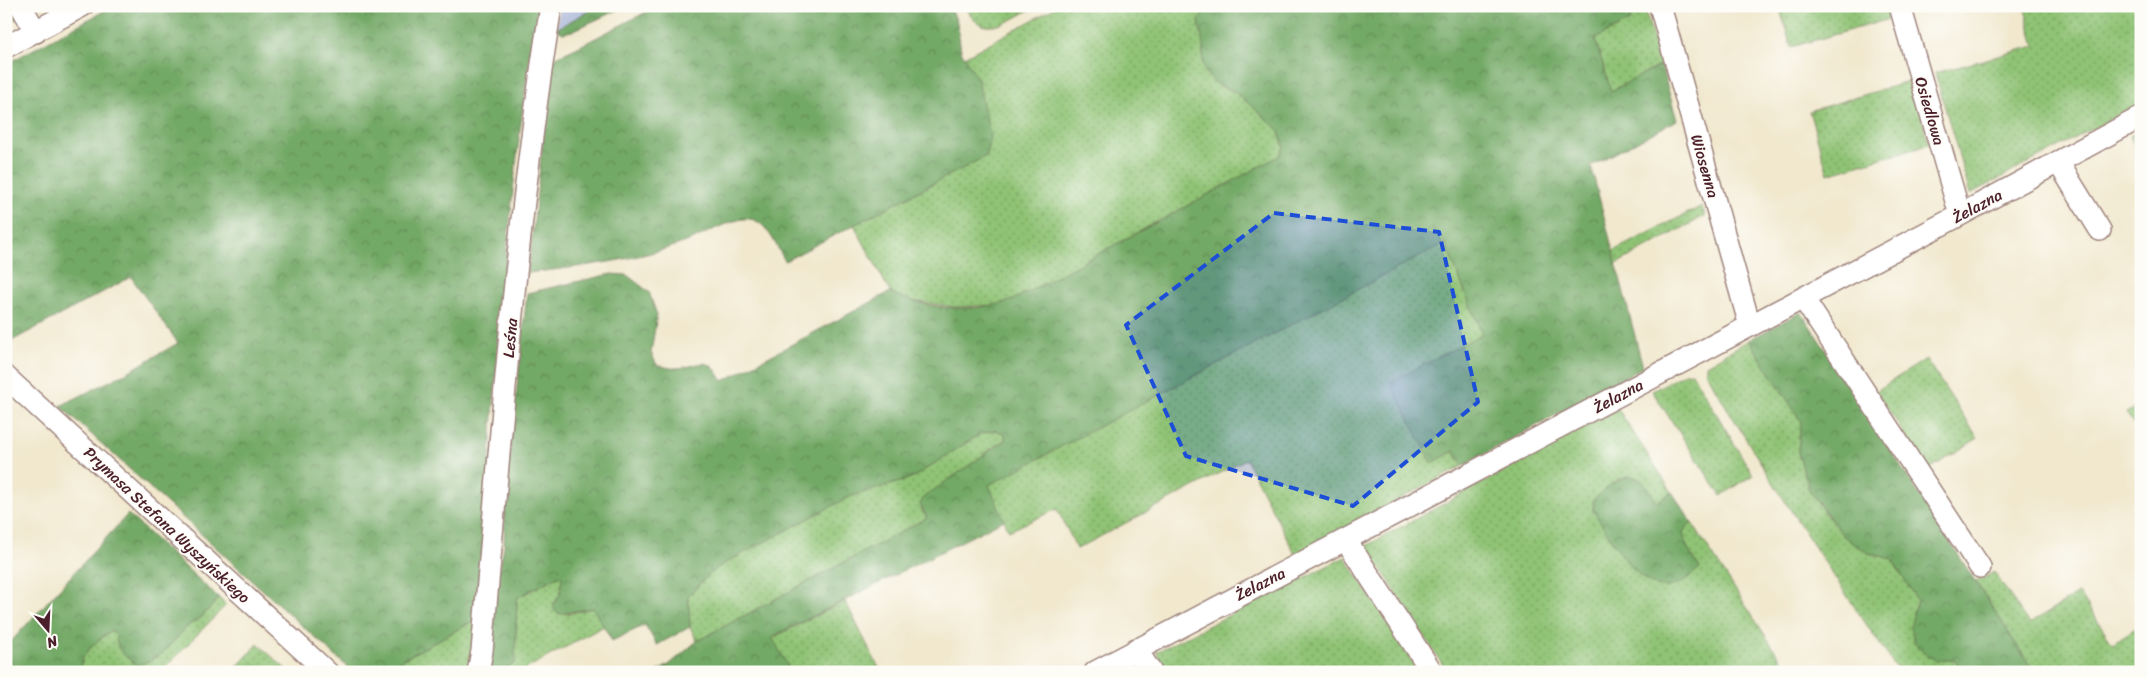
<svg xmlns="http://www.w3.org/2000/svg" width="2147" height="678" viewBox="0 0 2147 678" font-family="Sriracha,sans-serif">
	<defs>
		<pattern id="grass-dots" width="8" height="8" patternUnits="userSpaceOnUse" patternTransform="scale(1.25)"><rect width="8" height="8" fill="#8fc374"/><path d="M2 2h.1M6 6h.1" fill="none" stroke="#779e5f" stroke-width="1.8" stroke-linecap="round"/></pattern>
		<pattern id="forest-crowns" width="20" height="18" patternUnits="userSpaceOnUse" patternTransform="scale(1.25)"><rect width="20" height="18" fill="#73a966"/><path d="M2 6a3 3 0 1 1 6 0M12 15a3 3 0 1 1 6 0" fill="none" stroke="#608954"/></pattern>
	</defs>
	<rect width="100%" height="100%" fill="#fdfcf7"/>
	<filter id="ink" filterUnits="userSpaceOnUse"><feTurbulence type="fractalNoise" baseFrequency=".02" numOctaves="2"/><feDisplacementMap in="SourceGraphic" scale="10" xChannelSelector="R" yChannelSelector="G"/><feConvolveMatrix kernelMatrix="1 2 1 2 8 2 1 2 1" color-interpolation-filters="sRGB"/></filter>
	<filter id="wash" filterUnits="userSpaceOnUse"><feTurbulence type="fractalNoise" baseFrequency=".0096" numOctaves="4" result="noise"/><feDisplacementMap in="SourceGraphic" scale="20" xChannelSelector="R" yChannelSelector="G"/><feGaussianBlur stdDeviation="1.12" result="paint"/><feColorMatrix in="noise" values="0 0 0 0 0 0 0 0 0 0 0 0 0 0 0 0 0 1.4 0 .05"/><feComposite in="paint" operator="in"/></filter>
	<g filter="url(#wash)">
		<rect width="100%" height="100%" fill="#f1e8ce"/>
		<path fill="#bac4de" d="M560 6H598L556 29Z"/>
		<path fill="url(#grass-dots)" stroke="#6c7150" d="M966 6H1036C1012 19 981 44 966 6Z
			M1058 6H1208L1199 21 1203 45V64L1217 85 1234 91 1278 129 1284 147 1279 156 1013 300 996 305 954 307 906 300 890 292 854 225 986 156 978 80 964 57Z
			M1628 6H1644L1661 65 1611 91 1595 39 1631 20Z
			M1779 6H1889L1893 18 1791 47Z
			M2024 6H2136L2141 23V103L1970 194 1935 73 2035 46Z
			M1911 81 1929 144 1828 174 1809 111Z
			M2141 130V154L2129 136Z
			M1702 206 1705 216 1616 264 1613 251Z
			M1445 243 1482 334 1432 463 1454 451 1463 466 1295 554 1246 459 1077 549 1057 509 1009 531 988 485Z
			M1749 340 1801 421 1798 452 1810 491 1827 516 1868 553 1892 559 1917 600 1913 613 1936 660H1955L1962 672H1899C1831 574 1767 476 1706 373V365Z
			M1926 359 1978 438 1928 470 1876 391Z
			M1685 373H1692L1753 475 1721 496 1652 391Z
			M2141 404V434L2126 413Z
			M1618 409 1672 492 1657 502 1641 480 1619 479 1594 499 1593 510 1630 566 1700 568 1685 546 1683 531 1692 523 1789 672H1447L1366 546Z
			M996 430 1005 435V440L996 445 973 463 924 497 921 509 927 518 697 641 690 627 688 596 709 574 725 563 849 497 903 481 915 476 980 434Z
			M1345 557 1419 672H1168L1156 652Z
			M1994 572 2029 624 2079 593 2113 644 2141 625V672H2034L1976 582Z
			M558 576 562 577 560 595 554 604 567 614 593 608 604 626 520 672H486L515 663 517 598Z
			M219 598 226 605 161 672H80C79 653 98 641 112 630L116 635 163 653 186 627 203 616Z
			M845 601 881 672H850L848 669 843 672H791L772 638Z
			M475 620 471 672H396L391 666Z
			M258 644 289 672H232Z"/>
		<path fill="url(#forest-crowns)" stroke="#5e6448" d="M6 6H13L20 17 6 24Z
			M113 6H538C506 199 495 395 480 590L475 620 391 666 396 672H353L60 406 126 373 178 343 131 277 6 344V64Z
			M598 6H626L572 31 563 33 556 29Z
			M658 6H950L957 22 961 51 978 80 990 136 986 156 785 261C777 248 767 221 750 219 735 217 709 232 696 238 643 260 585 266 528 273L552 59 576 48Z
			M1208 6H1628L1631 20 1595 39 1611 91 1661 65 1677 120 1591 166 1643 367 1463 466 1454 451 1432 463 1390 382 1482 334 1445 243 989 485 1004 520 772 637 791 672H657L670 664 697 641 927 518 920 504 924 497 1005 440V435L996 430 980 434 915 476 903 481 849 497 725 563 709 574 688 596 690 627 657 645 645 625 612 641 593 608 559 614 554 610V604L560 595 562 577 558 576 517 598 515 663 504 670H486L492 611 504 545 505 498 527 293 611 274 627 275 649 292 657 315 651 353 657 365C663 366 670 369 676 368 702 367 706 352 723 381L890 292C926 310 974 313 1013 300L1279 156 1284 147 1278 129 1234 91 1217 85 1206 73 1203 64V45L1199 21Z
			M1801 312 2034 672H1962L1955 660H1936L1927 656 1915 643 1910 628 1917 600 1892 559 1868 553 1843 536 1810 491 1798 452 1801 421 1749 340Z
			M1629 476C1644 477 1649 491 1657 502L1672 492 1692 523 1683 531C1684 546 1692 556 1700 568 1690 576 1680 586 1666 587 1636 589 1608 532 1593 510L1594 499 1613 483Z
			M128 514 219 598 203 616 186 627 163 653 149 661 138 665C125 657 116 651 116 635L112 630C98 641 79 653 80 672H6V647Z"/>
	</g>
	<g filter="url(#ink)">
		<g fill="none" stroke-linecap="round" stroke-linejoin="round">
			<defs>
				<path id="minor" d="M21 6 36 32
					M1660 6 1750 326
					M1900 6 1960 215
					M6 47 82 6
					M2058 162 2100 230
					M1803 298 1980 567
					M6 377 327 672
					M1346 540 1432 672
					M1136 649 1151 672
					M478 672 482 651C501 436 516 220 551 6
					M1095 672 1960 215 2141 117"/>
			</defs>
			<use href="#minor" stroke="#9e847c" stroke-width="24"/>
			<path stroke="#9e847c" stroke-width="3" stroke-dasharray="4 4" stroke-linecap="butt" d="M101 11 109 6"/>
			<use href="#minor" stroke="#fff" stroke-width="21"/>
		</g>
	</g>
	<path fill="#1d4ed8" fill-opacity="0.2" stroke="#1d4ed8" stroke-width="4" stroke-dasharray="10 6" stroke-linejoin="round" d="M1274 213 1439 232 1478 402 1353 506 1186 456 1126 325Z"/>
	<g text-anchor="middle" dominant-baseline="central" stroke-width="4" stroke-linejoin="round" paint-order="stroke">
		<g font-size="16" fill="#4a1f2b" stroke="#fdfcf7">
			<text transform="translate(1930 111) rotate(74)">Osiedlowa</text>
			<text transform="translate(1705 166) rotate(74)">Wiosenna</text>
			<text transform="translate(1977 206) rotate(-28)">Żelazna</text>
			<text transform="translate(510 338) rotate(-85)">Leśna</text>
			<text transform="translate(1618 396) rotate(-28)">Żelazna</text>
			<text transform="translate(167 525) rotate(43)">Prymasa Stefana Wyszyńskiego</text>
			<text transform="translate(1260 584) rotate(-27)">Żelazna</text>
		</g>
	</g>
	<rect width="2147" height="678" fill="none" stroke="#fdfcf7" stroke-width="25"/>
	<g transform="translate(48 630) rotate(161)" stroke="#fdfcf7" stroke-width="4" paint-order="stroke">
	<path d="M0-4L9 19L0 12L-9 19Z" fill="#4a1f2b"/>
	<text y="-8" font-size="14" font-weight="bold" text-anchor="middle" fill="#4a1f2b">N</text>
	</g>
</svg>
